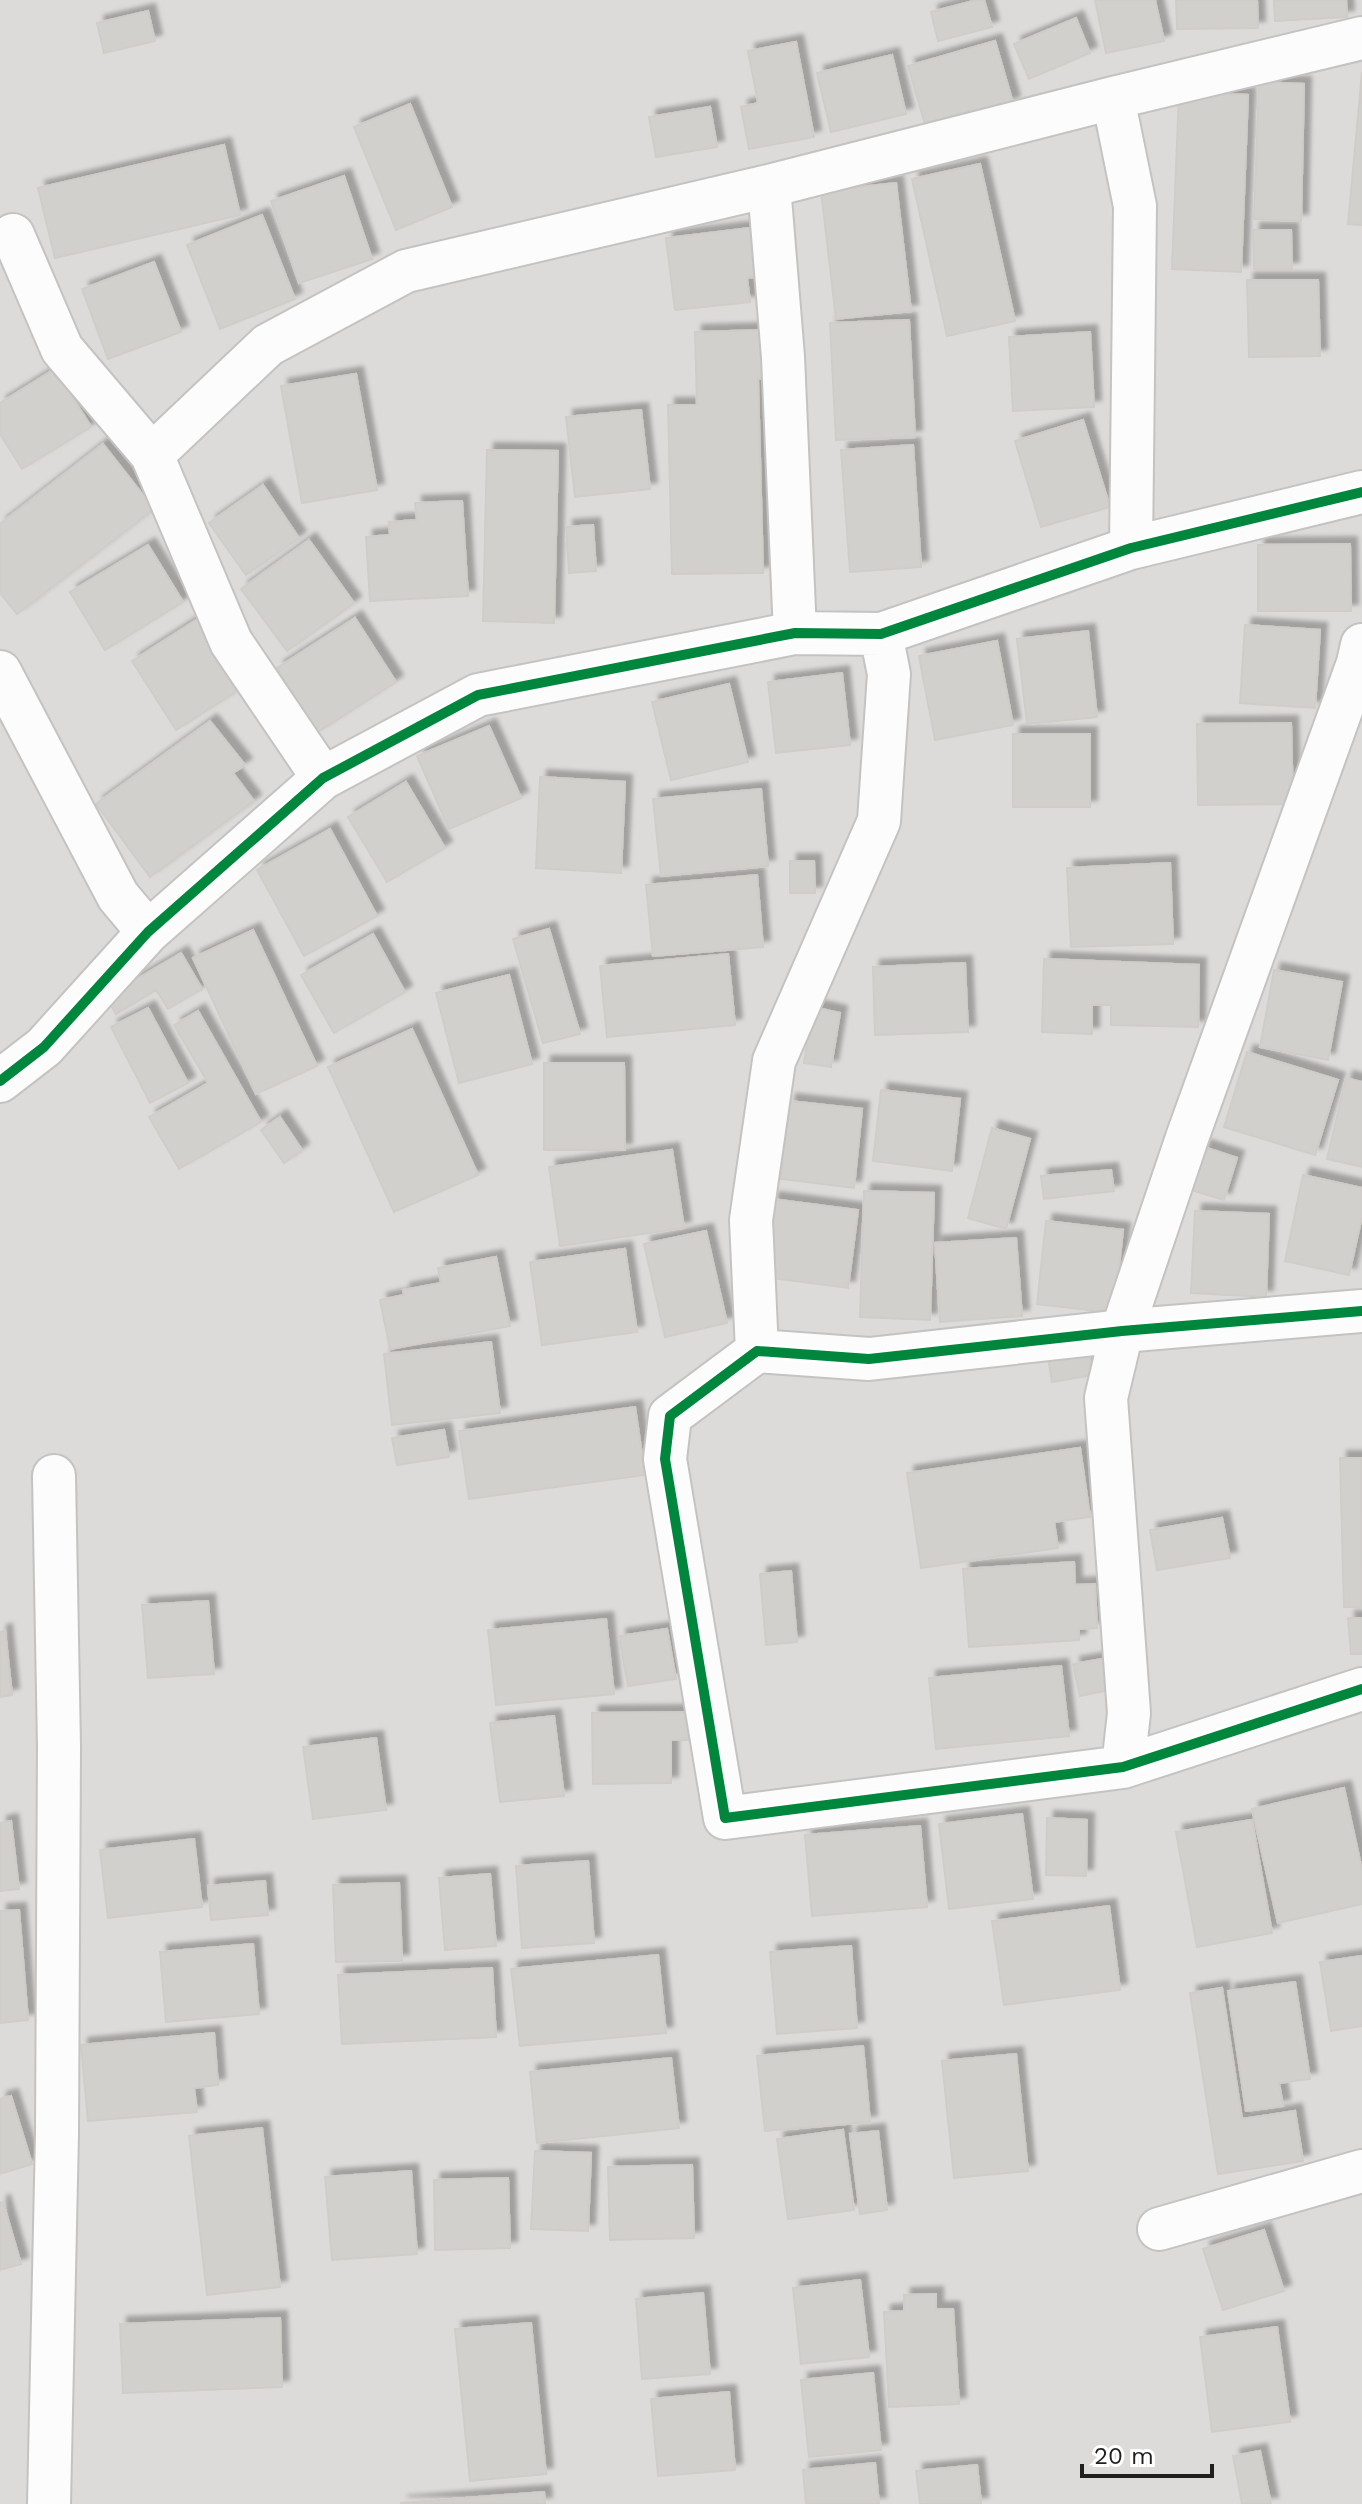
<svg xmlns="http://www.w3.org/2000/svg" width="1362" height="2504" viewBox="0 0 1362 2504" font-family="'Work Sans',sans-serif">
	<defs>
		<filter id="shadow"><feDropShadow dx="7" dy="-7" stdDeviation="2" flood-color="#0004"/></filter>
	</defs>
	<rect width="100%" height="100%" fill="#edebe8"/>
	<path fill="#dcdbd9" d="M0 0H1362V2504H0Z"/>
	<path fill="#d2d0cd" stroke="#d0cdc9" stroke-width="2" filter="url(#shadow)" d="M977 0H984L992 27 938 41 931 12Z
		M1095 0H1155L1164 41 1106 53Z
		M1176 0H1257L1258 28 1177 29Z
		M1274 0H1346L1347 17 1275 21Z
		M148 11 155 41 104 53 97 23Z
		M1076 18 1090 53 1029 79 1014 44Z
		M995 41 1013 103 926 128 908 66Z
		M796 42 814 137 749 149 741 107 758 103 748 51Z
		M892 55 906 114 831 132 817 73Z
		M1362 72V225L1348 224Z
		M1259 82 1304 84 1301 221 1254 219Z
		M1179 92 1248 95 1241 272 1172 269Z
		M410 104 452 207 396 230 354 127Z
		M710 107 717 147 656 157 649 117Z
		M224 145 240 215 55 258 38 188Z
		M980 164 1015 321 947 336 912 179Z
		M344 176 372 259 299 283 271 201Z
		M896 183 911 311 836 319 821 191Z
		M262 215 295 299 220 329 187 245Z
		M749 228 755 277 747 278 750 302 675 310 666 238Z
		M1253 230H1291L1292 269H1254Z
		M154 262 181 332 108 359 82 289Z
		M1247 280H1318L1320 356 1249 357Z
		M909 320 915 437 836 440 830 323Z
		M767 330 768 379H758L763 573 672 574 668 405H697L695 332Z
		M1090 332 1094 407 1013 411 1009 337Z
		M55 369 91 427 22 469 0 434V403Z
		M356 374 377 490 302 503 281 386Z
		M641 410 650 489 575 497 566 417Z
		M1083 420 1110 507 1041 527 1015 441Z
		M103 444 154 509 17 614 0 593V524Z
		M913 445 921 567 850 572 841 450Z
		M487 450 558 451 554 623 483 621Z
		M263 485 299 538 246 575 209 523Z
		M462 501 468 596 370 601 366 537 390 535 389 522 417 520 415 503Z
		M593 525 596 571 569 573 566 527Z
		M309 540 354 603 287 651 241 589Z
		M1350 544 1351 611H1258V545Z
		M148 545 183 602 105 650 70 592Z
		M355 618 396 682 318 732 277 668Z
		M198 619 242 688 176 730 132 661Z
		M1245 625 1320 630 1315 708 1240 703Z
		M1088 631 1097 717 1027 724 1017 639Z
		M997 641 1013 725 935 740 919 656Z
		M842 673 850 745 776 753 768 682Z
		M729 684 748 762 671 780 652 702Z
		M210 721 245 765 233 773 254 801 150 877 96 804Z
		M1291 723 1293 804 1198 805 1197 724Z
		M489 726 521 798 449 829 417 756Z
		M1013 734H1090V807H1013Z
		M540 777 625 782 621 873 536 868Z
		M406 782 445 848 387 882 348 817Z
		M761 789 768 866 661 876 653 799Z
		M330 829 377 916 304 956 257 870Z
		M790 861H814L815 893H790Z
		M1170 863 1173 944 1071 947 1067 868Z
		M757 875 763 947 653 956 646 885Z
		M549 929 580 1034 543 1043 513 939Z
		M253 930 317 1066 256 1094 193 958Z
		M373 934 405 992 334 1033 301 975Z
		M181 953 202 989 168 1009 156 990 116 1014 106 997Z
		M728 954 735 1025 607 1037 600 966Z
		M1044 959 1199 965 1198 1027 1111 1025V1005H1092V1034L1042 1032Z
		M965 963 968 1032 875 1035 873 967Z
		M1274 970 1342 982 1328 1060 1260 1047Z
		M509 975 532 1064 459 1083 436 993Z
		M813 1007 840 1013 831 1067 804 1063Z
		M148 1008 188 1083 150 1103 111 1027Z
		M198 1011 261 1122 179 1169 149 1117 208 1083 174 1025Z
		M412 1029 478 1175 394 1212 328 1067Z
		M1247 1052 1338 1080 1315 1155 1224 1127Z
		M544 1063H624L625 1150H544Z
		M1346 1078 1362 1082V1167L1327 1159Z
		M881 1090 960 1099 952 1171 873 1161Z
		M789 1101 862 1109 854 1188 781 1179Z
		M280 1117 302 1150 284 1163 261 1130Z
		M992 1128 1030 1139 1006 1229 968 1218Z
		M1204 1147 1237 1158 1224 1200 1191 1190Z
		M672 1150 684 1228 560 1246 549 1167Z
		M1111 1170 1114 1191 1044 1199 1041 1176Z
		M1303 1175 1362 1188V1216L1349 1275 1285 1261Z
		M864 1191 934 1193 930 1320 860 1317Z
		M772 1199 858 1210 848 1288 763 1277Z
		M1195 1211 1269 1214 1266 1297 1191 1293Z
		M1046 1221 1123 1230 1114 1313 1037 1304Z
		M706 1231 727 1323 665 1337 644 1244Z
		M1016 1238 1022 1316 940 1322 935 1243Z
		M625 1249 637 1332 542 1345 530 1262Z
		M496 1257 510 1326 390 1349 380 1300 404 1295 403 1290 441 1283 438 1268Z
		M491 1342 500 1413 392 1425 384 1354Z
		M1088 1346 1093 1375 1052 1382 1047 1352Z
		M635 1407 645 1475 469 1499 459 1431Z
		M444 1430 449 1457 397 1465 392 1438Z
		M1080 1448 1090 1517 1054 1522 1058 1548 921 1568 907 1473Z
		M1340 1458H1361L1362 1607H1344Z
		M1222 1518 1230 1558 1157 1570 1150 1530Z
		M1074 1562 1075 1585 1095 1584 1097 1628 1079 1629V1640L969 1647 963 1569Z
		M791 1571 797 1642 766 1645 760 1574Z
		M208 1601 214 1674 148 1678 142 1605Z
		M1348 1618H1362V1654H1351Z
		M606 1619 614 1694 496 1705 488 1630Z
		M667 1629 676 1679 628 1686 619 1636Z
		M5 1631 12 1695 0 1697V1632Z
		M1114 1657 1120 1688 1080 1696 1073 1664Z
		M1061 1666 1069 1736 936 1749 929 1678Z
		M689 1712 690 1740H671V1783L593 1784 592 1713Z
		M554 1716 564 1796 500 1802 490 1723Z
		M376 1738 386 1810 313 1819 303 1747Z
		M1344 1788 1362 1870V1904L1278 1923 1252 1809Z
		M1022 1814 1033 1899 949 1909 939 1824Z
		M1047 1818 1087 1820 1086 1876 1046 1875Z
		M1252 1820 1272 1933 1197 1947 1176 1832Z
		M11 1821 19 1889 0 1891V1823Z
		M920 1826 927 1907 812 1916 805 1835Z
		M194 1839 202 1907 108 1918 100 1850Z
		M588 1861 594 1943 522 1948 516 1866Z
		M490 1874 496 1946 445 1950 439 1878Z
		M265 1881 268 1915 211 1920 208 1886Z
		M399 1883 402 1961 336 1962 333 1885Z
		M1109 1906 1120 1990 1004 2005 992 1921Z
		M19 1910 28 2020 0 2023V1911Z
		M253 1944 259 2014 166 2022 160 1952Z
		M851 1946 857 2028 777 2034 770 1952Z
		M658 1955 666 2033 520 2046 511 1969Z
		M1362 1956V2026L1331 2031 1320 1962Z
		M492 1968 496 2037 342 2044 338 1975Z
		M1295 1982 1310 2079 1279 2083 1283 2106 1246 2111 1228 1991Z
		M1222 1988 1242 2119 1295 2111 1303 2161 1218 2174 1190 1993Z
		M214 2033 218 2085 194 2088 197 2112 88 2121 81 2045Z
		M863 2046 870 2122 765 2131 757 2056Z
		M1016 2054 1028 2171 954 2178 942 2061Z
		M671 2058 679 2128 537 2143 530 2072Z
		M11 2096 32 2164 0 2174V2099Z
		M262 2128 280 2287 207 2295 189 2136Z
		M843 2130 854 2210 788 2219 777 2139Z
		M878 2131 887 2210 860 2214 850 2134Z
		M535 2151 591 2153 588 2231 531 2229Z
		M692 2165 694 2238 610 2240 608 2167Z
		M411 2171 417 2254 332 2260 325 2177Z
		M508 2178 510 2248 435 2250 434 2180Z
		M3 2202 21 2264 0 2270V2203Z
		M1264 2230 1284 2291 1223 2310 1203 2249Z
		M860 2280 869 2357 801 2364 793 2288Z
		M703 2293 710 2374 642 2379 636 2299Z
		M936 2294V2309H953L959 2404 889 2407 884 2312 904 2311V2295Z
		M280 2318 282 2387 123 2393 120 2324Z
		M531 2323 546 2474 470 2481 455 2329Z
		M1277 2327 1290 2422 1212 2432 1200 2337Z
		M873 2373 881 2450 809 2457 801 2380Z
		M729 2392 735 2470 658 2476 651 2399Z
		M1260 2451 1271 2504H1242L1233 2456Z
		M875 2463 879 2504H806L803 2470Z
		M977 2465 981 2504H920L916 2471Z
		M544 2492 545 2504 400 2503Z"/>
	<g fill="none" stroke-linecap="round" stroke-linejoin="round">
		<defs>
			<path id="minor" d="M1113 98 1135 206 1131 548
				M769 186 783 357 795 633
				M13 235 62 349 152 455 231 642 323 778
				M152 455 268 345 406 271 769 186 1113 98 1362 38
				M0 672 118 896 148 932
				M0 1081 44 1047 148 932 323 778 478 695 795 633 881 634 1131 548 1362 492
				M1362 1311 1122 1331 869 1359 757 1351 670 1416 665 1459 725 1818 1123 1767 1362 1689
				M757 1351 751 1220 774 1061 879 821 889 674 881 634
				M1123 1767 1129 1713 1106 1398 1122 1331 1187 1138 1358 663 1362 645
				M1159 2229 1362 2171
				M49 2504 57 2134 59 1746 54 1476"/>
		</defs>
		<use href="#minor" stroke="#c4c3c2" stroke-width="46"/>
		<use href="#minor" stroke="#fcfcfc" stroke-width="42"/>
		<defs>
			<path id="cycleway" d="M0 1081 44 1047 148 932 323 778 478 695 795 633 881 634 1131 548 1362 492
				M1362 1311 1122 1331 869 1359 757 1351 670 1416 665 1459 725 1818 1123 1767 1362 1689"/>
		</defs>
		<use href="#cycleway" stroke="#fff" stroke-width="15"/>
		<use href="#cycleway" stroke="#00873e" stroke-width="10"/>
	</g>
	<path d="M1082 2464v12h130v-12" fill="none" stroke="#1f1f1f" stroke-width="4"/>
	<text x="1094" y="2464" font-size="24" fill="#1f1f1f" stroke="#ffffff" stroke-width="6" paint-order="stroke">20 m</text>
</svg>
